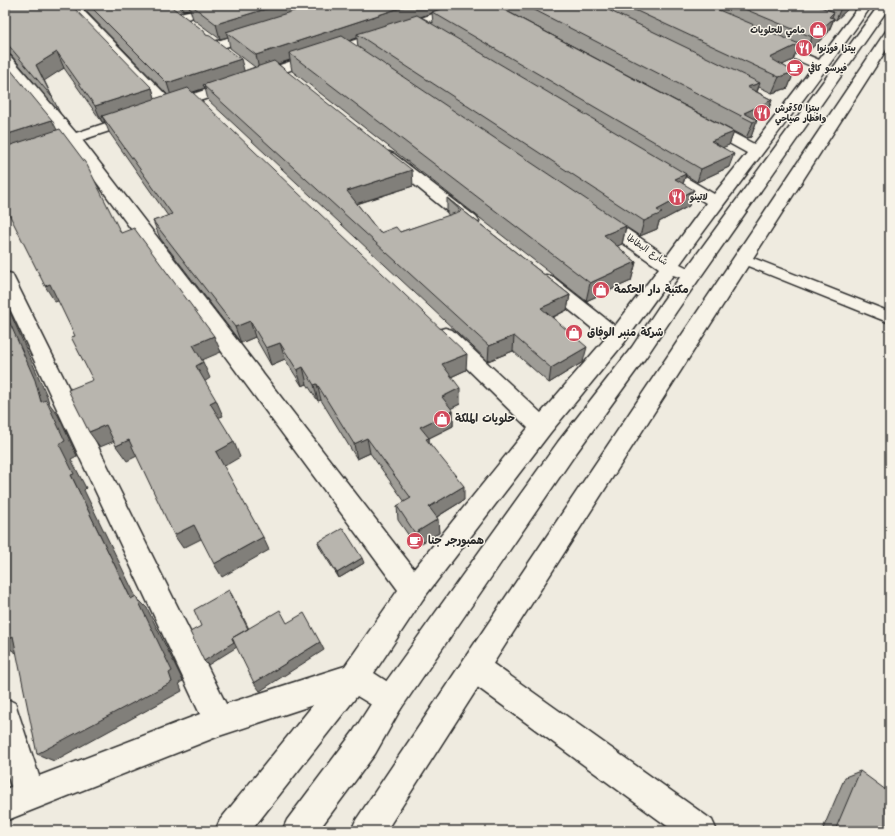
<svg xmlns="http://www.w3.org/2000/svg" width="895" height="836" viewBox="0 0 895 836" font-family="Kalam,'Playpen Sans Arabic',sans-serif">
	<rect width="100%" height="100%" fill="#efebe0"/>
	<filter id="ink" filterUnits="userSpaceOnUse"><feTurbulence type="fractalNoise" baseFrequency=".025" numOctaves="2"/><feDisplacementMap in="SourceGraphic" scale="8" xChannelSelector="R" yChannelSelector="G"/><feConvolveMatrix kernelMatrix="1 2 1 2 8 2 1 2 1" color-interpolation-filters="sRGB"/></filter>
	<g filter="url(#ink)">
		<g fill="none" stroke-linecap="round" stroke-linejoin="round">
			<defs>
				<path id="lane" d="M743 254 890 312V323L738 262 736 259 738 256Z"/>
				<path id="street" d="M65 5H78L172 101 460 5H478L476 7 170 111 164 110Z
					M211 5H230L228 7 180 21 176 20 174 17 176 14Z
					M860 5H872C811 93 743 176 680 264L688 268 691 272 688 276 682 278 673 275 624 343 550 433 423 599 374 673 400 690 405 700 400 710 390 715 380 710 357 696 251 831H215L220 820 313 705 219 736 5 821V789L11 787 5 765V698L15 703 39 776 200 714 5 298V272L12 274 14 278 226 704 345 666 398 590 69 145 5 166V156L63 137 5 67V55L10 56 76 133 130 115 135 114 140 115 142 118 140 121 82 140 414 569 528 428 438 340 435 335 438 330 445 328 452 330 541 413 605 339 539 285 537 281 539 277 546 275 553 277 615 326 659 268 594 223 591 219 594 215 600 214 606 215 667 256 706 203 651 170 649 167 651 164 657 162 663 164 714 194 747 153 700 127 698 124 700 121 705 120 710 121 754 144 813 67 765 46 763 43 765 40H773L819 60Z
					M256 29 260 30 262 33 260 36 216 50 211 49 210 46 211 43Z
					M389 152 394 154 476 217 479 221 476 225 470 226 464 225 384 160 381 157 384 154Z
					M475 654 485 658 712 820 717 831H674L465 678 461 668 465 658Z"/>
				<path id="primary" d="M879 5H890V6L676 312 646 357 574 456 400 710 375 754 318 831H282L287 820 353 732 380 690 558 442 632 347 662 302Z
					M890 30V44L386 831H351L356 820 884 34 886 31Z"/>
			</defs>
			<use href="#lane" stroke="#2b2b2b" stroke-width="3"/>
			<use href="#street" stroke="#2b2b2b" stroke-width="3"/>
			<use href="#primary" stroke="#2b2b2b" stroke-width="3"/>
			<use href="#lane" fill="#f7f3e8" fill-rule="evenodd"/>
			<use href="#street" fill="#f7f3e8" fill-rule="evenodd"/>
			<use href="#primary" fill="#f7f3e8" fill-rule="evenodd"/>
		</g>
		<path fill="#9e9c96" stroke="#2b2b2b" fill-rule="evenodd" d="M5 5 152 88 155 99 168 95 80 5H169L206 35 244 71 255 67 230 48 228 37 220 39 193 19 190 9 183 10 175 5H495L734 132 729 145 723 147 729 167 697 182 686 175 683 184 689 206 659 222 657 229 640 236 626 227 622 244 617 246 636 262 631 281 586 301 292 71 290 60 278 64 413 186 357 204 380 233 400 232 449 216 447 213V198L570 295 567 310 552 318 583 362 549 383 513 351 488 361 208 100 205 88 192 93 466 370 451 377 460 404 451 408 453 411V426L429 438V442L464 500 437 517 439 533 416 546 398 520 397 506 405 502 370 453 357 459 321 400 318 401 307 384 302 386 285 359 271 365 255 337 241 343 160 238 153 221 168 216 109 132 105 122H102L64 68 44 80 60 113 11 55 5 54ZM432 13 433 23 421 17ZM357 38 358 48 348 41Z
			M495 5H850L849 8 836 20 834 19 828 33 806 53 797 49 793 60 782 65 794 72 788 88 772 93 759 87 757 92 772 100 766 116 757 120 751 137 746 138Z
			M318 542 364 563 339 578 320 548Z
			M860 771 890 831H822L845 777Z"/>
		<path fill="#817f7a" stroke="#2b2b2b" d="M182 5H189L190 9 183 10Z
			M279 5H330L226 32 228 37 220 39 216 24Z
			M409 5H455L432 12V13L361 37 357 34V38L296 58 289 53 290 60 259 70 256 55Z
			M842 5H850L849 8 836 20Z
			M834 12 830 22 834 18 828 33 806 53 812 37 829 17Z
			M799 44 793 60 767 72 770 58Z
			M57 52 64 68 44 81 36 65Z
			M241 59 245 74 203 85 205 88 172 99 167 83Z
			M794 72 788 88 772 93 779 77Z
			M760 83 754 99 747 87Z
			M152 88 157 104 102 116 105 122H102L95 106Z
			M772 100 766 116 757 120 751 137 746 138 753 122 744 113Z
			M52 120 60 136 5 154V135Z
			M734 132 729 145 707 154 711 141Z
			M734 154 729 167 697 182 701 169Z
			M412 170 413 186 349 206 347 191Z
			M686 174 681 190 675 179Z
			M694 190 689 206 659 222 657 229 640 236 644 221 657 210Z
			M626 226 622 244 600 254 604 235Z
			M636 262 631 281 586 301 590 283Z
			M50 284 61 300 55 302 45 286Z
			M570 295 567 310 538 324 541 308Z
			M5 301 47 396 49 403 58 415 77 456 71 459 86 488 84 490 136 597 147 608 183 681 179 683 182 691 54 761 37 754 131 599 71 475 5 312Z
			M250 321 255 337 241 343 235 327Z
			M214 336 221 352 200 361 193 345Z
			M514 336 513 351 488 361 489 346Z
			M280 343 285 359 271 365 266 348Z
			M587 347 583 362 549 383 551 368Z
			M467 354 466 370 442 381V364Z
			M203 362 210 378 204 382 196 366Z
			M303 367 307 384 302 386 297 370Z
			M317 384 321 400 318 401 314 385Z
			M460 388V404L442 413V397Z
			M216 400 223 416 217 418 210 403Z
			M453 411V426L429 438V453L420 427Z
			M106 425 117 440 100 447 89 432Z
			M367 438 370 453 357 459 354 444Z
			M129 440 139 455 127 461 116 446Z
			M234 442 240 457 223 467 216 452Z
			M464 486V500L430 521 429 507Z
			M438 519 439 533 416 546 415 533Z
			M194 525 203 538 183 548 174 535Z
			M263 537 269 550 222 577 214 564Z
			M362 558 364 563 339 578 337 573Z
			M229 590 232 595 253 637 208 665 204 661Z
			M13 636 18 654 5 646V641Z
			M320 642 324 650 260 691 254 683Z"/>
		<path fill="#b8b5ae" stroke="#2b2b2b" d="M5 5H71L152 88 95 106 57 52 36 65 52 97 5 41Z
			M89 5H169L204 31 206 35 210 36 241 59 167 83Z
			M191 5H279L216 24Z
			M313 5H409L256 55 226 32Z
			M452 5H495L734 132 711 141 734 154 701 169 432 12Z
			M525 5H598L760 83 747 87 772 100 744 113 757 120 753 122Z
			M624 5H707L799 44 770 58 794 72 779 77Z
			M735 5H815L834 12 829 17 834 18 812 37Z
			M417 15 686 174 675 179 694 190 657 210 662 213 644 221 357 34Z
			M342 36 626 226 604 235 636 262 590 283 289 53Z
			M274 61 412 170 347 191 380 233 396 227 400 232 461 211 447 198 570 295 541 308 587 347 551 368 514 336 489 346 203 85Z
			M5 63 52 120 5 135Z
			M188 88 467 354 442 364 460 388 442 397 453 411 420 427 429 438 426 439 464 486 429 507 438 519 415 533 397 506 411 498 367 438 354 444 317 384 314 385 303 367 297 370 280 343 266 348 250 321 235 327 153 221 172 214 102 116Z
			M60 129 87 165 121 233 134 228 214 336 193 345 203 362 196 366 216 400 210 403 234 442 216 452 263 537 214 564 194 525 174 535 129 440 116 446 106 425 89 432 68 390 93 380 71 337 75 336 50 284 45 286 5 206V147Z
			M5 312 35 380 41 402 46 400 65 441 59 444 74 474 71 475 131 599 136 596 172 671 169 673 172 682 37 754 13 636 5 641Z
			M343 528 362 558 337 573 318 542Z
			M229 590 248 629 232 638 234 642 204 661 190 632 201 626 194 610Z
			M280 610 287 623 304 613 320 642 254 683 232 638Z
			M860 771 890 793V831H839L836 828Z"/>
	</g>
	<defs>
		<symbol id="shop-disc" viewBox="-11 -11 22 22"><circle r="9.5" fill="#d1495b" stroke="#f7f3e8"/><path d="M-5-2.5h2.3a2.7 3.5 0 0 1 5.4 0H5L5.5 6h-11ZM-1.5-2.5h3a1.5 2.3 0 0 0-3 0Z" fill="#fff"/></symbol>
		<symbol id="restaurant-disc" viewBox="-11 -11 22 22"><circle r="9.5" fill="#d1495b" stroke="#f7f3e8"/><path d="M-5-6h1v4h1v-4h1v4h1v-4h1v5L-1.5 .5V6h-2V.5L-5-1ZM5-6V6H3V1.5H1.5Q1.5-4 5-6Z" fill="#fff"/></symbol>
		<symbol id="cafe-disc" viewBox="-11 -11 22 22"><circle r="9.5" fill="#d1495b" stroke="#f7f3e8"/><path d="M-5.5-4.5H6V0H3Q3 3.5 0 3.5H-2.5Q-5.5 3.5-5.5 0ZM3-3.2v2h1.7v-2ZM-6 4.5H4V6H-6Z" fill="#fff"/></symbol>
	</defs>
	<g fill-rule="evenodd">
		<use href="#shop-disc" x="808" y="20" width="20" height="20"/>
		<use href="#restaurant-disc" x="794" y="38" width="20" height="20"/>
		<use href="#cafe-disc" x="785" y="58" width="20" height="20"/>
		<use href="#restaurant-disc" x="752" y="103" width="20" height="20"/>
		<use href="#restaurant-disc" x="667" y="187" width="20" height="20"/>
		<use href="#shop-disc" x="591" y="280" width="20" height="20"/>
		<use href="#shop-disc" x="564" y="323" width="20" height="20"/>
		<use href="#shop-disc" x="432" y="409" width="20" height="20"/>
		<use href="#cafe-disc" x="405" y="531" width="20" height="20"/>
	</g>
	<g text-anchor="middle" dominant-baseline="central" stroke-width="3" stroke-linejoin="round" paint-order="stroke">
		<g font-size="9" font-weight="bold" fill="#2b2b2b" stroke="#f7f3e8" text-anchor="start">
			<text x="805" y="30" text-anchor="end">مامي للحلويات</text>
			<text x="817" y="48">بيتزا فورنوا</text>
			<text x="808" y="68">فيرسو كافي</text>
			<text x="775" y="108">بيتزا 50قرش<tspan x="775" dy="10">وافطار صياحي</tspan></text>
			<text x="690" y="197">لاتينو</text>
		</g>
		<g font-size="9" fill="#2b2b2b" stroke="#f7f3e8">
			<text transform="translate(647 250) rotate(34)">شارع البطاطا</text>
		</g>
		<g font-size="11" font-weight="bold" fill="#2b2b2b" stroke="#f7f3e8" text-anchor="start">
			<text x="614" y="290">مكتبة دار الحكمة</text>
			<text x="587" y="333">شركة منبر الوفاق</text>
			<text x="455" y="419">حلويات الملكة</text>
			<text x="428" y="541">همبورجر جنا</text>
		</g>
	</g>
	<rect width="895" height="836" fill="none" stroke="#f7f3e8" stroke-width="20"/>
	<rect x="10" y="10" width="875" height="816" fill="none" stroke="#2b2b2b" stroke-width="1.5" filter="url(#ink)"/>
</svg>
